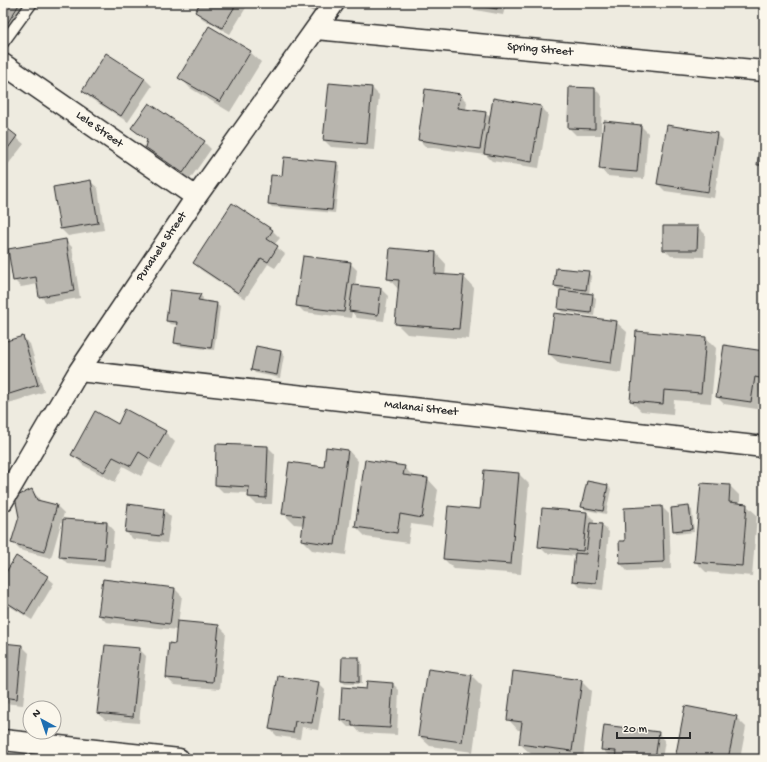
<svg xmlns="http://www.w3.org/2000/svg" width="767" height="762" viewBox="0 0 767 762" font-family="'Gochi Hand',sans-serif">
	<rect width="100%" height="100%" fill="#eeebe0"/>
	<filter id="ink" filterUnits="userSpaceOnUse"><feTurbulence type="fractalNoise" baseFrequency=".025" numOctaves="2"/><feDisplacementMap in="SourceGraphic" scale="8" xChannelSelector="R" yChannelSelector="G"/><feConvolveMatrix kernelMatrix="1 2 1 2 8 2 1 2 1" color-interpolation-filters="sRGB"/></filter>
	<g filter="url(#ink)">
		<path fill="#0003" d="M3 3H36L18 34 3 25Z
			M201 3H244L247 6 230 34 203 19 196 12Z
			M298 3H321L315 13Z
			M464 3H506L503 15 470 9Z
			M250 52 261 62 230 112 190 88 180 77Z
			M106 54 145 79 152 86 128 122 90 98 83 91Z
			M372 88 379 95 374 150 331 147 324 140Z
			M595 89 602 96 601 135H576L569 128Z
			M460 95 467 102 466 110 485 113 491 118 494 99 541 107 548 114 539 168 492 161 486 155 426 147 419 140Z
			M764 117V170L759 164Z
			M641 126 648 133 644 179 607 176 601 169Z
			M3 127 24 144 6 167 3 165Z
			M133 128 204 142 211 149 190 179 153 154 146 146 148 141Z
			M717 134 723 140 714 198 665 191 658 184Z
			M336 163 340 166 335 213 272 207 269 204 283 177Z
			M91 182 98 188 104 230 68 236 61 229Z
			M232 205 273 231 280 238 274 245 285 254 275 268 268 264 245 299 201 270 194 263Z
			M698 227 705 234 704 257 671 256 664 249Z
			M65 240 72 247 80 298 47 303 40 296 38 284 21 287 14 280Z
			M390 249 436 253 446 264 445 276 464 277 474 288 469 339 407 334 396 323 398 289 388 278Z
			M350 263 357 270 355 286 381 289 388 296 384 321 357 318 352 312 351 318 304 312 297 305Z
			M588 272 591 276 589 295H592L596 298 594 316 562 312 559 309 561 290 558 289 555 286Z
			M200 295 203 298 202 302 216 304 220 307 214 350 179 346 175 343 178 325 170 324 167 321Z
			M616 322 627 332 621 373 560 364 549 354Z
			M23 337 30 344 44 392 9 403 3 397V343Z
			M706 338 716 348 711 403 674 400 673 414 641 411 631 401Z
			M256 347 281 352 284 355 280 378 255 373 252 369Z
			M764 352V384H761L757 409 724 404 717 397Z
			M118 425 165 432 175 442 161 468 149 462 141 476 123 466 115 482 83 465 73 455Z
			M268 447 275 454 272 504H256L249 497V493L223 492 216 485Z
			M348 450 358 461 346 555 312 550 302 540 304 525 294 524 283 513 325 468Z
			M404 467 414 477 428 479 438 490 432 527 411 524 408 543 366 537 356 527Z
			M519 474 529 484 521 574 454 569 444 559Z
			M587 482 608 486 611 489 606 514 586 510 582 507Z
			M702 484 730 486 740 496V504L746 505 757 515 752 576 706 572 696 562Z
			M31 490 38 497 41 502 57 506 64 513 51 558 20 550 13 543Z
			M662 507 669 514 671 569 627 571 621 564Z
			M688 507 692 510 694 532 677 534 674 530Z
			M543 509 587 513 594 520V524L602 525 609 532 603 590 580 587 573 580 576 556 546 553 539 546Z
			M164 510 171 517 167 543 133 539 126 532Z
			M107 523 114 530 111 567 67 563 60 556Z
			M47 577 54 583 32 620 8 605 3 614V578Z
			M175 589 182 596 178 623 219 626 226 633 220 689 174 685 167 678 176 645 177 630 106 622 99 615Z
			M3 644 22 646 29 653 23 705 3 703Z
			M139 649 146 656 139 723 105 720 98 713Z
			M359 658 362 662V684H345L342 681Z
			M472 676 482 686 473 752 430 746 419 736Z
			M581 681 591 691 583 759H568L531 754 520 744 522 730H518L508 719Z
			M318 683 325 690 318 730 302 727 300 739 277 736 270 729Z
			M392 683 399 690 397 735 360 733 355 727H348L341 720 367 690Z
			M736 717 746 727 740 759H676Z
			M658 733 665 740 662 759H616V757L609 756 602 749Z"/>
		<path fill="#b8b5ae" stroke="#2b2b2b" d="M3 3H20L7 24 3 21Z
			M200 3H237L222 28 195 12Z
			M465 3H498L497 9Z
			M209 26 251 51 220 102 178 78Z
			M106 53 145 78 121 116 82 91Z
			M329 83 372 87 367 144 323 140Z
			M569 87 595 88V129L568 128Z
			M425 89 461 94 458 108 486 112 480 149 418 140Z
			M493 98 541 106 532 162 484 154Z
			M149 103 205 141 183 173 145 147 147 140 131 128Z
			M763 116H764V165H757Z
			M604 121 641 125 637 172 599 169Z
			M3 125 17 136 3 155Z
			M667 125 717 133 708 192 657 184Z
			M284 157 337 162 332 210 268 204 271 175 282 176Z
			M91 180 98 223 60 229 53 187Z
			M232 203 273 230 267 239 278 246 268 262 261 258 238 293 193 263Z
			M663 226H698L697 250H663Z
			M66 239 74 291 39 297 36 277 13 281 8 249Z
			M390 248 436 252 435 274 464 276 459 329 395 324 399 280 387 279Z
			M303 256 351 262 344 312 296 306Z
			M556 268 589 271 586 290 554 286Z
			M353 285 381 288 378 315 349 311Z
			M170 290 201 294 198 300 217 303 211 348 174 343 177 322 166 321Z
			M560 290 593 294 591 313 558 309Z
			M554 313 617 321 611 363 548 354Z
			M636 331 706 337 701 393 664 390 663 404 630 401Z
			M23 336 38 385 3 396V342Z
			M724 345 764 351V379L755 377 751 402 716 397Z
			M256 346 281 351 277 375 251 370Z
			M125 409 166 431 150 459 139 452 131 466 113 457 104 472 71 455 95 411 118 424Z
			M216 444 268 446 266 498 248 497 249 487 215 485Z
			M326 447 348 450 335 545 301 540 304 516 282 514 289 462 324 467Z
			M365 460 405 466 403 475 428 478 422 518 400 514 397 533 355 527Z
			M484 470 519 473 511 564 443 559 448 506 480 509Z
			M587 481 608 485 603 511 581 507Z
			M701 483 730 485 729 502 747 504 742 566 694 562Z
			M32 489 37 500 57 505 44 552 11 543 19 517 15 497Z
			M128 504 164 509 161 536 125 532Z
			M662 506 664 562 620 564 619 541H625L624 508Z
			M689 506 692 529 673 531 671 508Z
			M542 508 587 512 583 551 538 547Z
			M63 519 107 522 104 560 59 557Z
			M590 523 602 524 596 583 572 581 575 553 586 554Z
			M16 556 48 576 25 614 3 600V577Z
			M103 579 175 588 170 624 98 615Z
			M177 621 219 625 213 682 166 678 169 643 175 644Z
			M3 643 22 645 17 699 3 697Z
			M105 645 140 648 133 717 97 713Z
			M342 657H359V682L341 681Z
			M428 669 472 675 462 742 418 736Z
			M513 671 582 680 572 751 519 744 522 722 507 720Z
			M278 676 319 682 312 723 295 721 293 733 269 729Z
			M367 681 393 683 390 728 352 726V721L340 720 342 687 366 689Z
			M685 706 737 716 728 759H675Z
			M604 725 659 732 655 759H615L616 751 601 750Z"/>
		<g fill="none" stroke-linecap="round" stroke-linejoin="round">
			<defs>
				<path id="service" d="M3 43 32 3"/>
				<path id="minor" d="M316 29 764 71
					M3 64 196 197
					M79 371 764 447
					M3 501 79 371 196 197 334 3
					M3 740 179 759"/>
			</defs>
			<use href="#service" stroke="#2b2b2b" stroke-width="13"/>
			<use href="#minor" stroke="#2b2b2b" stroke-width="23"/>
			<use href="#service" stroke="#fbf7ec" stroke-width="10"/>
			<use href="#minor" stroke="#fbf7ec" stroke-width="20"/>
		</g>
	</g>
	<g text-anchor="middle" dominant-baseline="central" stroke-width="3" stroke-linejoin="round" paint-order="stroke">
		<g font-size="12" fill="#2b2b2b" stroke="#fbf7ec">
			<text transform="translate(540 50) rotate(5)">Spring Street</text>
			<text transform="translate(99 130) rotate(35)">Lele Street</text>
			<text transform="translate(162 247) rotate(-56)">Punahele Street</text>
			<text transform="translate(421 409) rotate(6)">Malanai Street</text>
		</g>
	</g>
	<rect width="767" height="762" fill="none" stroke="#fbf7ec" stroke-width="16"/>
	<rect x="8" y="8" width="751" height="746" fill="none" stroke="#2b2b2b" stroke-width="1.5" filter="url(#ink)"/>
	<g transform="translate(42 720) rotate(320)"><circle r="19" fill="#fbf7ec" stroke="#a8a59f"/>
	<path d="M0-3L7 15L0 10L-7 15Z" fill="#1f6fb2"/>
	<text y="-6" font-size="11" font-weight="bold" text-anchor="middle" fill="#2b2b2b">N</text>
	</g>
	<path d="M617 732v6h73v-6" fill="none" stroke="#2b2b2b" stroke-width="2"/>
	<text x="623" y="732" font-size="12" fill="#2b2b2b" stroke="#fbf7ec" stroke-width="3" paint-order="stroke">20 m</text>
</svg>
